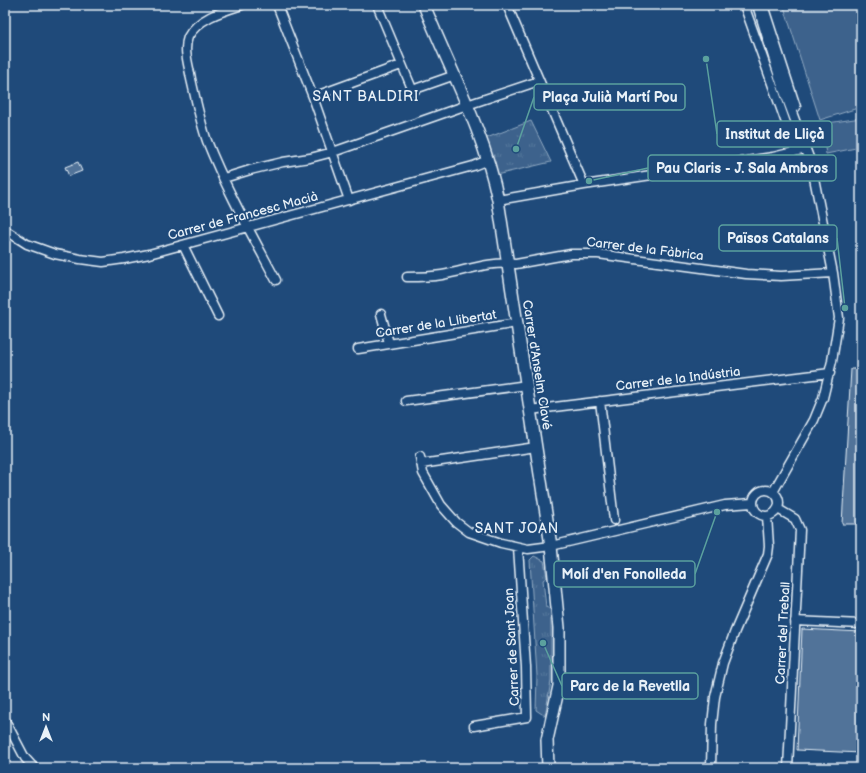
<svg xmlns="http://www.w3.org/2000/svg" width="866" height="773" viewBox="0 0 866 773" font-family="'Balsamiq Sans',sans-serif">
	<defs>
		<pattern id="grass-tufts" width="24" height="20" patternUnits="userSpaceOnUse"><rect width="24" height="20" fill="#3c628c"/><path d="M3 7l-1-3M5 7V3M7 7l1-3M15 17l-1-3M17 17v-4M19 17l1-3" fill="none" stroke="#58799d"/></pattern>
	</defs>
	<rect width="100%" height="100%" fill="#1f4a7a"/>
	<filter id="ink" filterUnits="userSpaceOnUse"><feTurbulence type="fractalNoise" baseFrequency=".025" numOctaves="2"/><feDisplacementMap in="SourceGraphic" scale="8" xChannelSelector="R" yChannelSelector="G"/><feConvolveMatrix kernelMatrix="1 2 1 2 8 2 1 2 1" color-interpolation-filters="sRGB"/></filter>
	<g filter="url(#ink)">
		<path fill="url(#grass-tufts)" stroke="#92aac2" d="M531 121 551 162 496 175 484 139Z
			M534 556 544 561 547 577 543 580 546 607 551 610V681L545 716 536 710 537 676 530 560Z"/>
		<path fill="#3c628c" stroke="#92aac2" d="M790 5H861V107L820 120 784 7Z
			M861 118V147L826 154 821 124Z"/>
		<path fill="#517399" stroke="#e8f1f8" d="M78 162 82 171 69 176 65 167Z
			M859 286H861V351H858Z
			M851 369H861V524H842Z
			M802 629 861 632V753L797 750Z"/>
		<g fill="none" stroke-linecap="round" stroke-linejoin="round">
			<defs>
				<path id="street" d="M242 5C223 11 198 18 188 37 183 50 189 66 191 79 196 100 200 121 207 141 226 189 252 235 276 280
					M277 5 313 97 349 200
					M377 5 413 91 418 88 455 75
					M507 5 584 185
					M744 5 796 151
					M757 5 781 83 811 163 833 273 839 318 832 361 823 398 814 420 773 492
					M763 5 796 107
					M313 97 401 65
					M224 178 250 170 283 162 310 158 333 152 467 105 539 81
					M498 200 584 185 773 157 806 149
					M5 230 27 244 55 254 80 259 103 262 124 259 149 254 473 166 488 160
					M183 245 218 316
					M407 277C419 277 430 277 442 275 469 270 488 261 516 264L571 254H598L746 274 781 276 833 273
					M381 314 389 343
					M358 349 517 323
					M406 401 527 385
					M600 401 614 520
					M530 410 830 373
					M420 457 423 473 441 505 456 522 469 532 501 543 528 549 551 546 725 505 752 503
					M421 464 536 447
					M753 503a13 13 0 1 1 26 0a13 13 0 1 1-26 0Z
					M778 509 795 519 800 530 788 768
					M795 621 861 624
					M5 720 25 758 34 768
					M474 726 527 717 526 667 518 547
					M711 768 712 724 715 697 723 663 735 631 768 554 769 546 767 516"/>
				<path id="secondary" d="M424 5C450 70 484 131 498 200L551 546 559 628V686L547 740 548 768"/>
			</defs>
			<use href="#street" stroke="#e8f1f8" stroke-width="11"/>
			<use href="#secondary" stroke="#e8f1f8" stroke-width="14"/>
			<use href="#street" stroke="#1f4a7a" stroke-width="8"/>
			<use href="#secondary" stroke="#1f4a7a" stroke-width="11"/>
		</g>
	</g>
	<g text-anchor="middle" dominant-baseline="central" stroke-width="4" stroke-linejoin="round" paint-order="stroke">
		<g font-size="13" fill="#e8f1f8" stroke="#1f4a7a">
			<text transform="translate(243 216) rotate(-15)">Carrer de Francesc Macià</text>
			<text transform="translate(645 249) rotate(7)">Carrer de la Fàbrica</text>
			<text transform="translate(436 324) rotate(-9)">Carrer de la Llibertat</text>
			<text transform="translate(537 365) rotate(81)">Carrer d'Anselm Clavé</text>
			<text transform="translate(678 379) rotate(-7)">Carrer de la Indústria</text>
			<text transform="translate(783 633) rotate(-87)">Carrer del Treball</text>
			<text transform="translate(512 647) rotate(-93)">Carrer de Sant Joan</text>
		</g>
		<g font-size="14" letter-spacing="1" fill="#e8f1f8" stroke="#1f4a7a">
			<text x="366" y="96">SANT BALDIRI</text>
			<text x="517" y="528">SANT JOAN</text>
		</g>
	</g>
	<path fill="none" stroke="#5ba19e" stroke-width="1.5" d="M516 149L534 97M706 59L717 134M589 181L648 168M845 308L837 238M717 512L695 574M543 643L562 686"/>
	<g fill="#5ba19e" stroke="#1f4a7a" stroke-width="1.5">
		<circle cx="516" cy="149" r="4"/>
		<circle cx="706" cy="59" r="4"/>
		<circle cx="589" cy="181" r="4"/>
		<circle cx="845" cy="308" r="4"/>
		<circle cx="717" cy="512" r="4"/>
		<circle cx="543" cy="643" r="4"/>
	</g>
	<g fill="#1f4a7a" stroke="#5ba19e" stroke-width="1.5">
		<rect x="534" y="84" width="151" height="26" rx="4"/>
		<rect x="717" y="121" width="115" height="26" rx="4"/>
		<rect x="648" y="155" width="188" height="26" rx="4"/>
		<rect x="719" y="225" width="118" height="26" rx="4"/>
		<rect x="554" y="561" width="141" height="26" rx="4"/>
		<rect x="562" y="673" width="136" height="26" rx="4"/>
	</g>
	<g font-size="14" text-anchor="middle" font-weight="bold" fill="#e8f1f8">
		<text x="610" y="102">Plaça Julià Martí Pou</text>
		<text x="775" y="139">Institut de Lliçà</text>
		<text x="742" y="173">Pau Claris - J. Sala Ambros</text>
		<text x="778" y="243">Països Catalans</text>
		<text x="624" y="579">Molí d'en Fonolleda</text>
		<text x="630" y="691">Parc de la Revetlla</text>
	</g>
	<rect width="866" height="773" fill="none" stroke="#1f4a7a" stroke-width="20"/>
	<rect x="10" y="10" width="846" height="753" fill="none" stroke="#e8f1f8" stroke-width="1.5" filter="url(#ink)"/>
	<g transform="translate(46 727)" stroke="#1f4a7a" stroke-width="3" paint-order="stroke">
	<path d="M0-3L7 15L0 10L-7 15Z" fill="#e8f1f8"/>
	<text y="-6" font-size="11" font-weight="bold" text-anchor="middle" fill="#e8f1f8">N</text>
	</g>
</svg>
